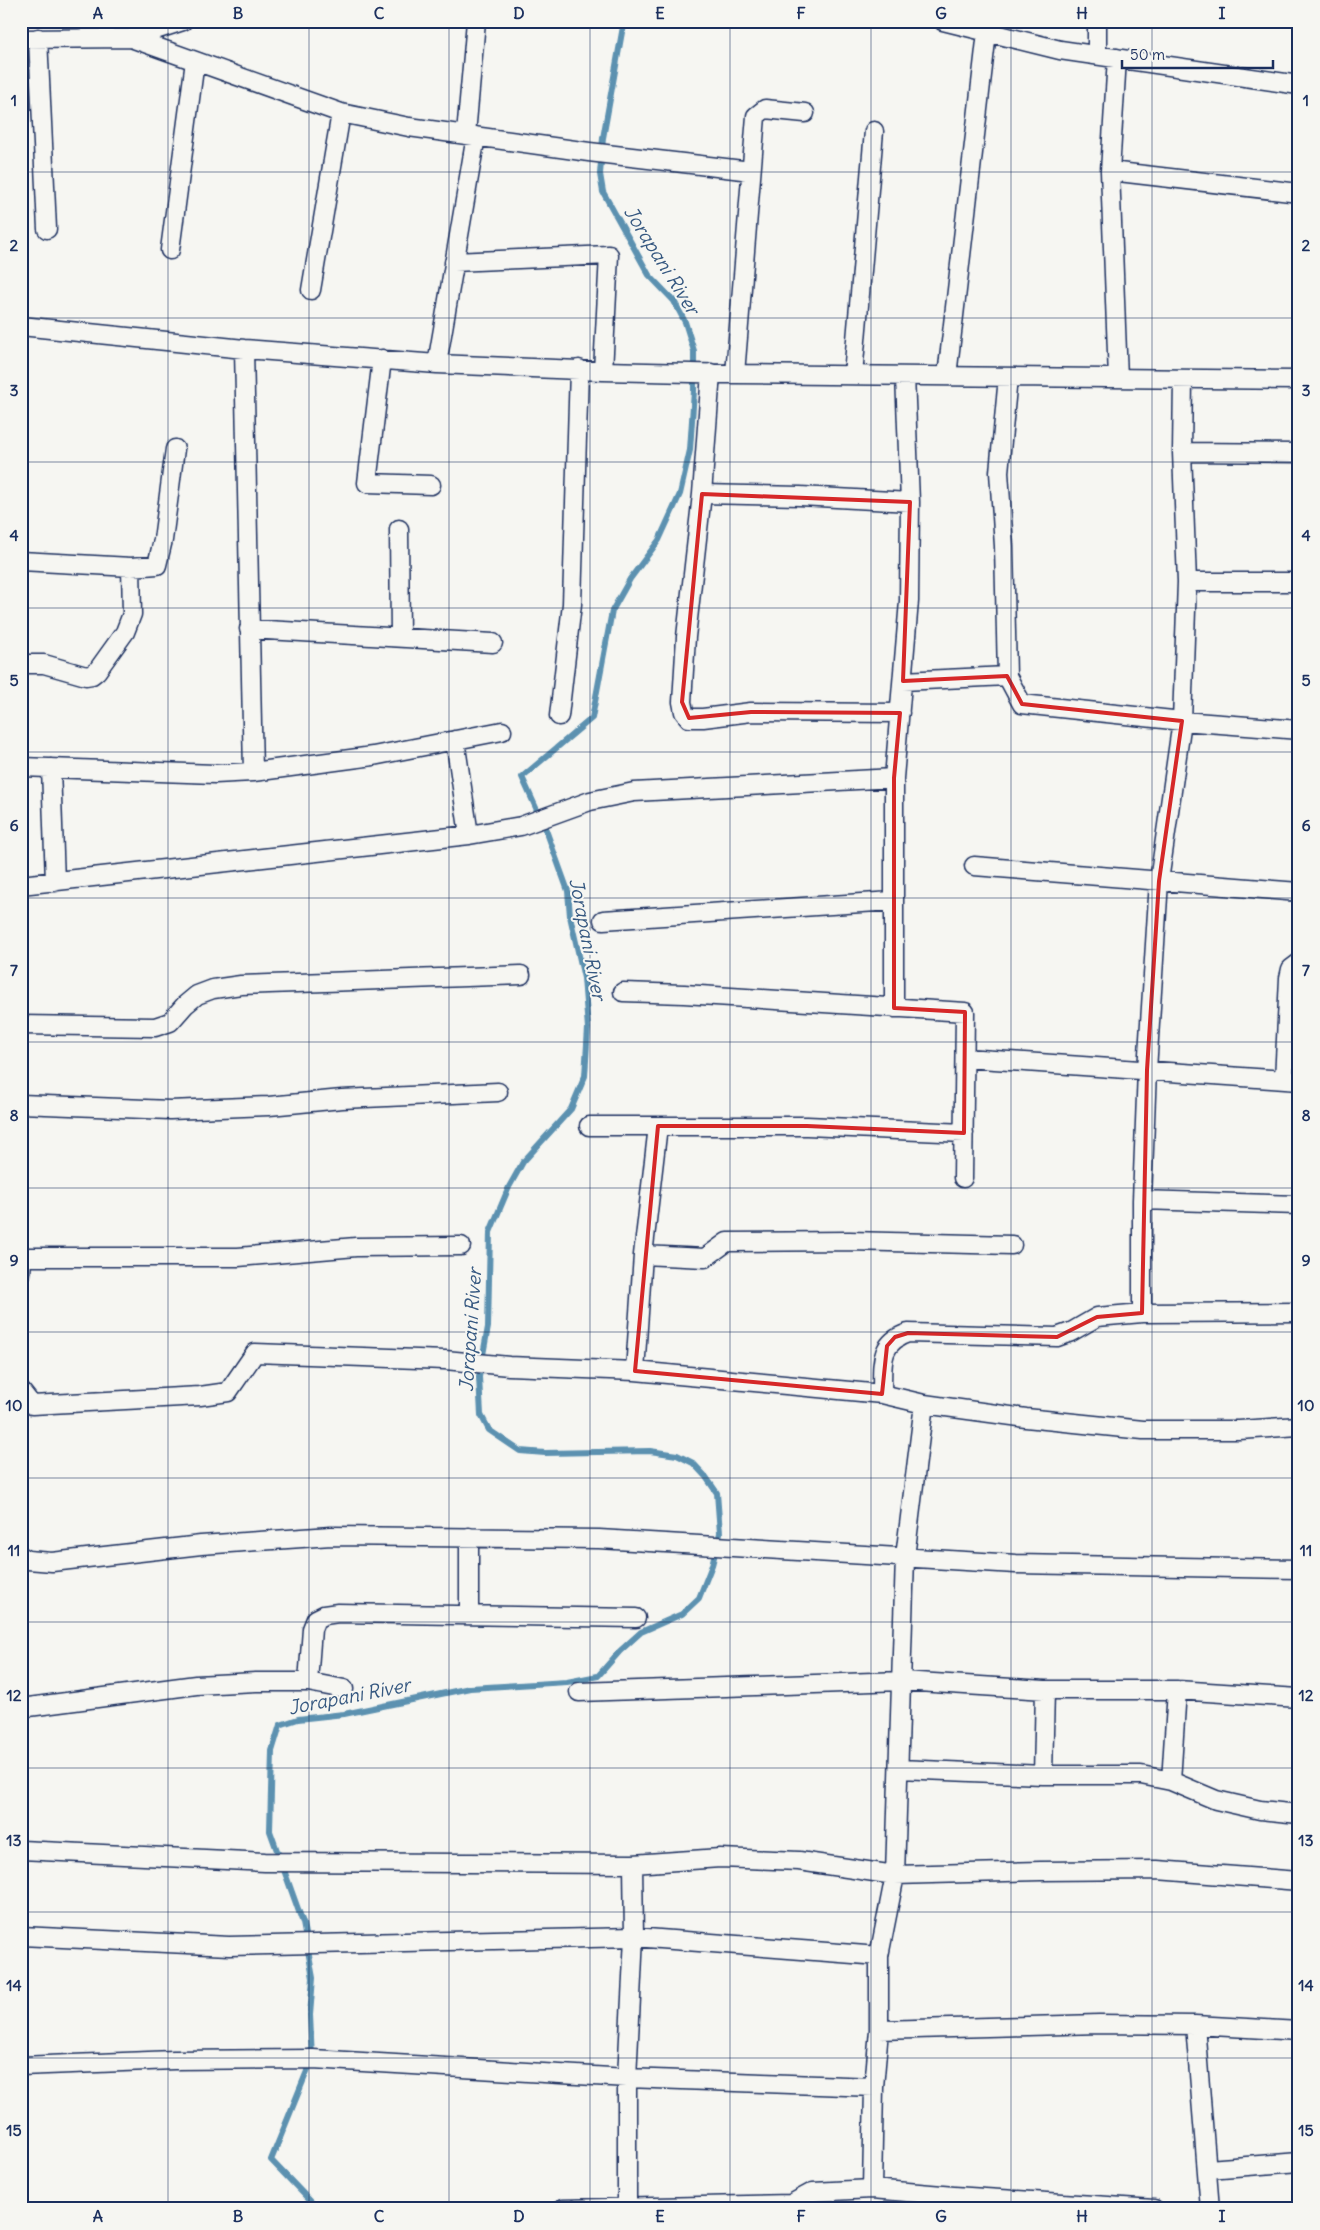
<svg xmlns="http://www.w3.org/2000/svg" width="1320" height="2230" viewBox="0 0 1320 2230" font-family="Delius,sans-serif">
	<rect width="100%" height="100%" fill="#f6f6f2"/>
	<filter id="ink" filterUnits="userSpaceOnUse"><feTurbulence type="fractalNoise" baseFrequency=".02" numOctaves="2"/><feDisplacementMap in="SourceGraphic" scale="10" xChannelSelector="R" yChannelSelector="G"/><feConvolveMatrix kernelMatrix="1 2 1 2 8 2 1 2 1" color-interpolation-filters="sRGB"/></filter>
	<g filter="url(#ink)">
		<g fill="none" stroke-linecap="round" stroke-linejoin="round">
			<path stroke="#5c91b0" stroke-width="6" d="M318 2209 271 2160 312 2059 310 2015 313 1978 303 1923 270 1831 272 1751 280 1725 298 1719 344 1714 470 1688 567 1682 598 1676 620 1651 641 1632 682 1614 699 1598 712 1565 720 1533 717 1493 706 1477 693 1463 677 1455 650 1451 545 1453 520 1451 489 1430 481 1415 479 1377 488 1327 490 1232 509 1187 523 1162 571 1109 585 1076 588 1028 584 978 570 916 568 891 546 830 522 777 592 718 612 611 630 579 659 540 680 494 690 450 694 391V351L685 322 674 301 649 275 603 192 600 174 603 138 624 21"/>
			<defs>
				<path id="minor" d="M943 21 1060 50 1299 85
					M38 38 47 229
					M131 38 341 113 409 127 589 152 751 171
					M21 39 131 38 183 21
					M1097 55V21
					M1117 58 1110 171 1118 378
					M466 134 476 21
					M1110 171 1299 193
					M170 250 195 61
					M454 262 609 255 603 371
					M311 290 341 113
					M21 326 244 349 437 364 603 371 735 374 1299 380
					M244 349 253 772
					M382 359 367 483 431 485
					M437 364 476 136
					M711 373 702 494 800 496 910 502
					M735 374 756 116 765 109 805 113
					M853 375 874 131
					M947 376 987 32
					M1183 379 1182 452 1187 582H1299
					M1182 452 1299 453
					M702 494 686 637 682 702 684 712 689 718H703L751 712 900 713
					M399 529 400 637
					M21 561 131 567 157 565 163 540 175 449
					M249 629 493 643
					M21 664H44L86 676 92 675 97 671 125 632 132 614 131 567
					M1007 676 1004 546 999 472 1008 377
					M903 681 1007 676 1022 704 1182 721 1299 730
					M559 716 572 604 579 369
					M455 740 469 835
					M21 767 215 774 253 772 373 756 502 731
					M51 768 55 882
					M974 866 1299 892
					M21 885 469 835 521 826 590 801 634 792 894 778
					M603 920 892 901
					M623 992 684 994 965 1012 963 1178
					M894 1008V778L909 601 910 502 905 376
					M21 1025 155 1027 170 1022 185 1005 197 995 213 989 241 985 521 975
					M965 1058 1299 1081
					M1284 1080 1289 978 1291 969 1299 963
					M21 1104 170 1110 269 1106 342 1099 498 1092
					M589 1126H807L964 1133
					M1142 1200 1299 1205
					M643 1255 705 1258 727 1242 849 1241 1012 1245
					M21 1274 22 1257H238L356 1247 461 1246
					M1142 1313V1200L1147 1070 1159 881 1182 721 1187 582
					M635 1371 643 1255 658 1126
					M21 1391 32 1405 200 1396 228 1392 255 1353 445 1360 509 1366 635 1371 882 1394 924 1404 1026 1418 1143 1430H1239L1299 1426
					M882 1394C883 1367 877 1343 908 1333L1057 1337 1071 1332 1097 1317 1142 1313 1299 1312
					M469 1537V1615
					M21 1556 28 1560 52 1562 201 1545 331 1536 599 1539 1016 1564 1299 1569
					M308 1682 344 1689
					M1045 1690 1043 1775H1141L1171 1781 1216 1800 1260 1810 1299 1814
					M579 1692 902 1681 1045 1690H1177L1299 1698
					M21 1708 196 1685 256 1682H308L312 1629 316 1619 324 1615 338 1613 636 1618
					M899 1769 1043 1775
					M1171 1781 1177 1690
					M21 1850 265 1862 633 1864 720 1858 799 1861 895 1875 1041 1871 1157 1870 1299 1881
					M21 1936 229 1946 634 1937 879 1956
					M1195 2025 1210 2209
					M879 2030 1099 2024 1195 2025 1299 2031
					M21 2066 174 2060 313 2059 627 2078 874 2087
					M1208 2169 1299 2162
					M872 2189 874 2087 879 2030V1956L895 1875 905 1557 924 1404
					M563 2209 791 2204 813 2192 872 2189 954 2196 1154 2209
					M627 2209V2078L634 1937 633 1864"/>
			</defs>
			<use href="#minor" stroke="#1b2f5e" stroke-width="21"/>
			<use href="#minor" stroke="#f6f6f2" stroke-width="18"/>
		</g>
	</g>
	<path fill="none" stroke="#d62828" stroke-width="4" stroke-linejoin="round" d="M702 494 910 502 903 681 1007 676 1022 704 1182 721 1159 881 1147 1070 1142 1313 1097 1317 1057 1337 908 1333 895 1337 887 1346 882 1394 635 1371 658 1126H807L964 1133 965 1012 894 1008V778L900 713 751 712 689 718 682 702Z"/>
	<path fill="none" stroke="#1b2f5e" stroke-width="1" stroke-opacity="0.55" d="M168 21V2209M309 21V2209M449 21V2209M590 21V2209M730 21V2209M871 21V2209M1011 21V2209M1152 21V2209M21 172H1299M21 318H1299M21 462H1299M21 608H1299M21 752H1299M21 898H1299M21 1042H1299M21 1188H1299M21 1332H1299M21 1478H1299M21 1622H1299M21 1768H1299M21 1912H1299M21 2058H1299"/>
	<g text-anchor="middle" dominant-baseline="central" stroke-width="4" stroke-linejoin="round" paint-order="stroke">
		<g font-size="19" font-style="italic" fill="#365880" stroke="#f6f6f2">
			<text transform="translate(662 260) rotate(58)">Jorapani River</text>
			<text transform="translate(588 939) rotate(79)">Jorapani River</text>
			<text transform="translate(470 1330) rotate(-86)">Jorapani River</text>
			<text transform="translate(349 1696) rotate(-11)">Jorapani River</text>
		</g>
	</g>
	<rect width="1320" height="2230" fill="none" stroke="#f6f6f2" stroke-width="55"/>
	<path d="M1122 60v8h151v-8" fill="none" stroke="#1b2f5e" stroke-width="2.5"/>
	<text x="1130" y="60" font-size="15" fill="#1b2f5e" stroke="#f6f6f2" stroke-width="4" paint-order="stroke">50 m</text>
	<rect x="28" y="28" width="1264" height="2174" fill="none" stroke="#1b2f5e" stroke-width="2"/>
	<g font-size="16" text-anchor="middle" font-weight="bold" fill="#1b2f5e">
		<text x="98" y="19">A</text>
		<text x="238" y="19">B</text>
		<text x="379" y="19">C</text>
		<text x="519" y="19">D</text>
		<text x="660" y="19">E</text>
		<text x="801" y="19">F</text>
		<text x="941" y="19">G</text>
		<text x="1082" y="19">H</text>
		<text x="1222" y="19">I</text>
		<text x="14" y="106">1</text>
		<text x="1306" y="106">1</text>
		<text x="14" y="251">2</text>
		<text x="1306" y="251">2</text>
		<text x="14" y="396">3</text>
		<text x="1306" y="396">3</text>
		<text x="14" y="541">4</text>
		<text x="1306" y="541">4</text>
		<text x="14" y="686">5</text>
		<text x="1306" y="686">5</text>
		<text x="14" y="831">6</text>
		<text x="1306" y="831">6</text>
		<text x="14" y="976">7</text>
		<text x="1306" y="976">7</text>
		<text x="14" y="1121">8</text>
		<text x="1306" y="1121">8</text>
		<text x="14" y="1266">9</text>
		<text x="1306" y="1266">9</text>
		<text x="14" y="1411">10</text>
		<text x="1306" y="1411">10</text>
		<text x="14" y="1556">11</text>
		<text x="1306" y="1556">11</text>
		<text x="14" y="1701">12</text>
		<text x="1306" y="1701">12</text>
		<text x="14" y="1846">13</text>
		<text x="1306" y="1846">13</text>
		<text x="14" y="1991">14</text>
		<text x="1306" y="1991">14</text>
		<text x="14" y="2136">15</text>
		<text x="1306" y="2136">15</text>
		<text x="98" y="2222">A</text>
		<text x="238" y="2222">B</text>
		<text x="379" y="2222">C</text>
		<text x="519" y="2222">D</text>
		<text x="660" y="2222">E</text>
		<text x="801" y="2222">F</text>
		<text x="941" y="2222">G</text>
		<text x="1082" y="2222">H</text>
		<text x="1222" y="2222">I</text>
	</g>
</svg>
